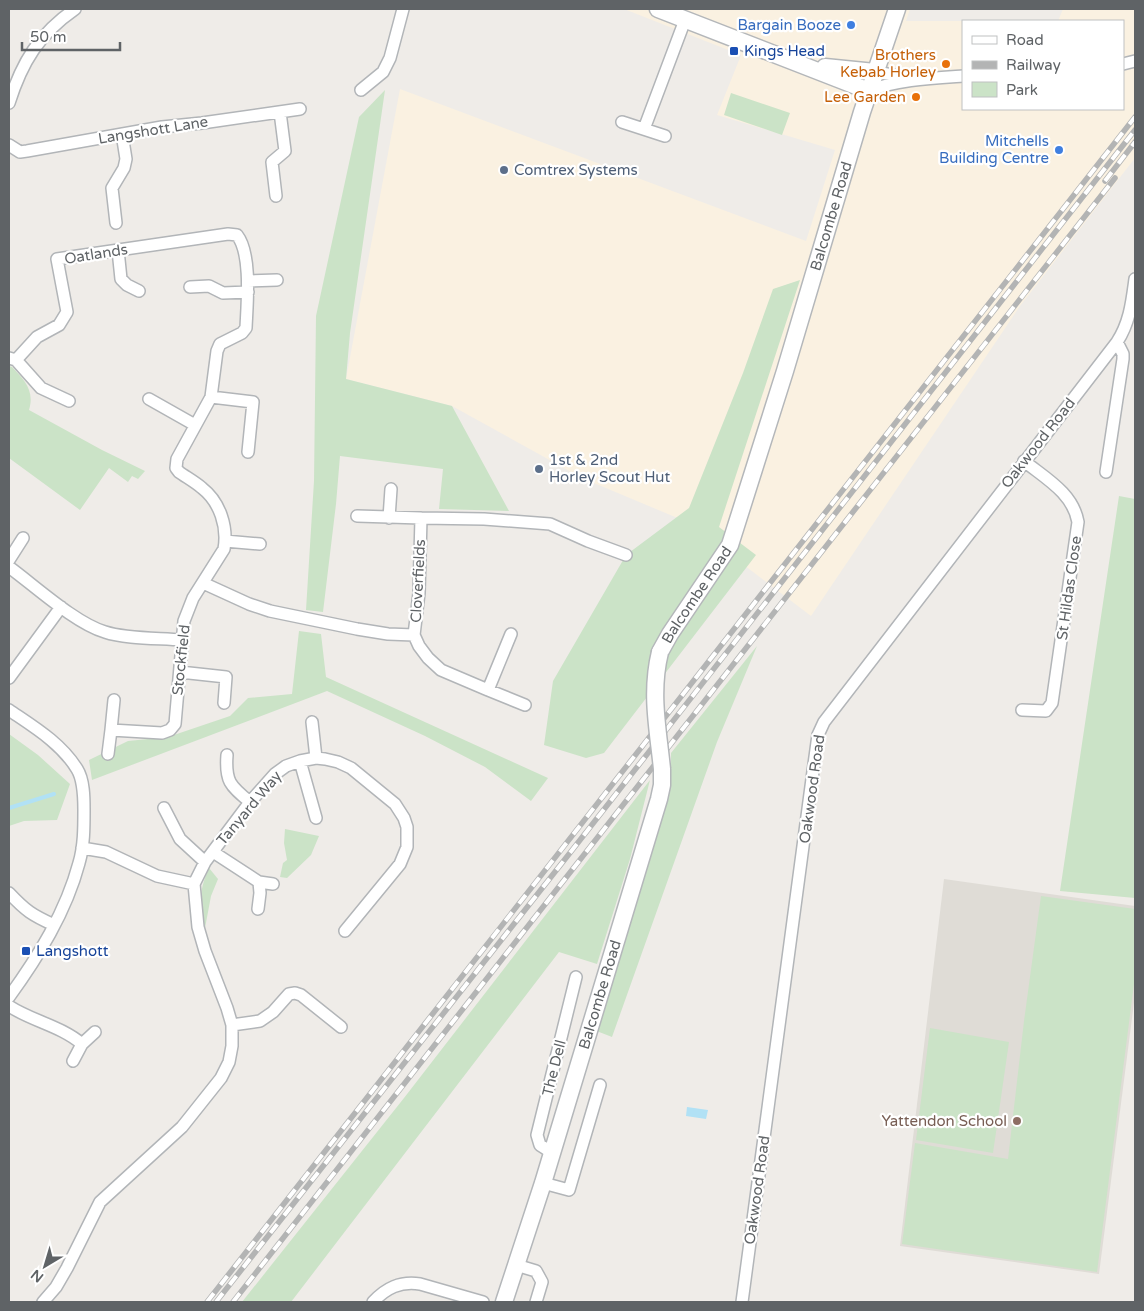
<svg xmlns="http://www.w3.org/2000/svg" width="1144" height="1311" viewBox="0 0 1144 1311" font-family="'Varela Round',sans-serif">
	<rect width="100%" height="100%" fill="#efece8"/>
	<path fill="#faf1e1" d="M624 9H910L906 21H963V109H1123V21H1028H1058L1063 9H1135V158L1020 306 811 616 687 522 582 478 452 406 346 379 400 89 806 241 835 150 717 115 741 55Z"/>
	<path fill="#dfdcd6" d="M944 879 1135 906V995L1099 1274 900 1246Z"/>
	<path fill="#cbe3c7" d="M385 90 350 333 346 379 452 406 509 511 439 509 443 469 340 456 336 504 323 612 306 610 314 481 316 316 359 117Z
		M731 93 790 113 782 135 724 115Z
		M800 280 719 527 756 555 604 753 586 758 544 745 553 681 626 555 689 508 743 373 773 289Z
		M9 366 12 367C24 380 35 390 29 410L102 450 145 471 138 479 132 476 128 482 109 468 80 510 9 458Z
		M1119 496 1135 499V898L1060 891Z
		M299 631 321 634 326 677 548 778 531 801 485 767 425 736 327 691 92 780 89 760 128 741 168 737 230 716 248 698 292 694Z
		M757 646 717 742 612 1037 594 1030 671 786V753Z
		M9 734 38 755 70 784 57 820 24 821 9 826Z
		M650 780 630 859 597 964 559 952 291 1302H242L404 1098Z
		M285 829 319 836 311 855 287 878 280 877 283 863 287 860 284 843Z
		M209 868 218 879 211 896 205 928C200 902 198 893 209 868Z
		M1041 896 1135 909V976L1097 1272 902 1244 915 1143 1008 1159 1024 1021Z
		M930 1028 1009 1042 993 1153 916 1140Z"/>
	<path fill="#b1e1f5" d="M687 1107 708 1110 706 1119 686 1116Z"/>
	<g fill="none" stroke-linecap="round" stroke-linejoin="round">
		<path stroke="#b1e1f5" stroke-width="4" d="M9 808 54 794"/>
		<defs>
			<path id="street" d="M1123 64 1135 61
				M875 72 911 78
				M361 90 383 72 390 58 403 9
				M869 91C894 80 935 78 963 76
				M9 103C22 62 39 34 75 9
				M622 122 665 136
				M644 129 685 20
				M9 145 20 152 27 151 162 127 202 123 300 109
				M276 196 272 162 285 151 280 112
				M116 223 112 188 124 168 126 159 122 134
				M118 250 121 279 127 285 139 291
				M248 281 277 280
				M190 287 209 286 223 293 248 292
				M9 358 16 360 41 388 69 401
				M16 360 37 337 59 325 67 312 57 259 228 234 237 235C252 254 247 304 246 328L242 333 220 344 217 351 211 397 177 459 176 468 179 472C186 477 195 482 202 488 220 502 228 527 224 549L193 598 184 621 175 724 170 730 162 733 111 730 114 700
				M211 397 253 402 248 452
				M149 399 195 425
				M1106 472 1123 359V354L1117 342C1130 322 1132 301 1135 279
				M357 516 421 518
				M389 518 391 489
				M225 541 260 544
				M9 560 23 538
				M9 567C35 586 75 623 105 632 126 639 159 638 182 640
				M203 583 249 604 270 611 357 629 388 634 414 635
				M511 634 488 690 441 670 428 658 419 646 414 635 419 593 421 518 484 519 550 524 588 541 626 555
				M180 672 226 677 224 703
				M9 678 61 607
				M488 690 525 705
				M9 710C34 727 61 743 77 769 84 780 84 798 84 810 84 828 84 846 79 863 66 912 38 957 9 997
				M1022 710 1046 711 1052 703 1078 522C1073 493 1045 478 1024 461
				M312 722 316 758
				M108 754 111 730
				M227 755C225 781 230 786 250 802
				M300 761 316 818
				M164 808 180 839 205 862
				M82 848 106 852 157 876 194 884
				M213 852 259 882 273 884
				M9 893C26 911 32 915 54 925
				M258 909 260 893 259 882
				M9 1006C32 1021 61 1026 82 1044
				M232 1025 260 1021 273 1012 289 994 295 993 301 995 341 1027
				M73 1061 82 1044 95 1032
				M551 1152 540 1145 537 1135 576 977
				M543 1183 569 1190 600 1085
				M516 1265 536 1271 542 1282 536 1302
				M43 1302 56 1287 67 1268 100 1202 182 1127 221 1078 229 1062 232 1046V1025L227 1008 205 951 198 927 194 884 205 862 250 802 275 774 286 766 300 761 316 758 325 759 338 762 351 768 395 804 404 818 407 827V847L400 864 345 931
				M373 1302C386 1288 400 1281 420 1284L483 1302
				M742 1302 812 779 818 735 824 722 1117 342"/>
			<g id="secondary">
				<path d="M658 9 869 91"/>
				<path d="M825 67 875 72"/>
				<path id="s1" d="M660 652 670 634 730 545 785 371 862 112 897 9"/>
				<path id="s2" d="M504 1302 543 1183 659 799 662 785V769"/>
			</g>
		</defs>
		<use href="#street" stroke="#b2b5b8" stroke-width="14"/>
		<use href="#secondary" stroke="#b4b7ba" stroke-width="19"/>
		<use href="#street" stroke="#fff" stroke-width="11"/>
		<use href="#secondary" stroke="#fff" stroke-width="16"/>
		<defs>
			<path id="rail" d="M1105 181 1135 142
				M207 1302 1135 117
				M216 1302 573 849 1135 130
				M233 1302 1115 178"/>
		</defs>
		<use href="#rail" stroke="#b3b4b4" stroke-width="5.5"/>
		<use href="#rail" stroke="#fff" stroke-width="4" stroke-dasharray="11" stroke-linecap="butt"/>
		<defs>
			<path id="secondary-bridge" d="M660 652C650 693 658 729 662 769"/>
		</defs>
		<use href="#secondary-bridge" stroke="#b4b7ba" stroke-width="19" stroke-linecap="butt"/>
		<use href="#secondary-bridge" stroke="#fff" stroke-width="16"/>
	</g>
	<g fill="#3f7fe0" stroke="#fff" stroke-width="2">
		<circle cx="851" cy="25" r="5"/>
		<circle cx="1059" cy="150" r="5"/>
	</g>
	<g fill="#1a4fb4" stroke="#fff" stroke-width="2">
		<rect x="729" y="46" width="10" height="10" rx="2.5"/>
		<rect x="21" y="946" width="10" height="10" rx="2.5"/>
	</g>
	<g fill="#e8710a" stroke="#fff" stroke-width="2">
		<circle cx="946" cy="64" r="5"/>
		<circle cx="916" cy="97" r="5"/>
	</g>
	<g fill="#5c6f8a" stroke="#fff" stroke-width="2">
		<circle cx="504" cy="170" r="5"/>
		<circle cx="539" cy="469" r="5"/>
	</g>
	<circle fill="#8d6e63" stroke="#fff" stroke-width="2" cx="1017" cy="1121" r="5"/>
	<g text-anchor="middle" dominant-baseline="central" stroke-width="4.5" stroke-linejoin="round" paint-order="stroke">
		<g font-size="15" fill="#366cbe" stroke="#fff" text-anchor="end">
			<text x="841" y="25">Bargain Booze</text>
			<text x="1049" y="141">Mitchells<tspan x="1049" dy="17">Building Centre</tspan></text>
		</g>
		<g font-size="15" fill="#164399" stroke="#fff" text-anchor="start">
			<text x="744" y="51">Kings Head</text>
			<text x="36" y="951">Langshott</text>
		</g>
		<g font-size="15" fill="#c56008" stroke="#fff" text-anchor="end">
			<text x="936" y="55">Brothers<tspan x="936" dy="17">Kebab Horley</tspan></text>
			<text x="906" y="97">Lee Garden</text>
		</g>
		<g font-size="15" fill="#5f6366" stroke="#fff">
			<text transform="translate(153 130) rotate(-9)">Langshott Lane</text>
			<text stroke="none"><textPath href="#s1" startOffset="472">Balcombe Road</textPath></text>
			<text transform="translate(96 254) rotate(-9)">Oatlands</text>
			<text transform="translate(1038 443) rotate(-52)">Oakwood Road</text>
			<text transform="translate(418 581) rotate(-87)">Cloverfields</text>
			<text transform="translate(1069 588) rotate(-82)">St Hildas Close</text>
			<text stroke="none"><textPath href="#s1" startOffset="68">Balcombe Road</textPath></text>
			<text transform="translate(181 660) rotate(-84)">Stockfield</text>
			<text transform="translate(812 789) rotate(-82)">Oakwood Road</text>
			<text transform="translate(249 808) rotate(-50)">Tanyard Way</text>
			<text stroke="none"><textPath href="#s2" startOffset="322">Balcombe Road</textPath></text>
			<text transform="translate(554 1068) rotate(-76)">The Dell</text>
			<text transform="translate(757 1190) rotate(-82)">Oakwood Road</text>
		</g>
		<g font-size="15" fill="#4e5e75" stroke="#fff" text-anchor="start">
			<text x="514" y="170">Comtrex Systems</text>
			<text x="549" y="460">1st &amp; 2nd<tspan x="549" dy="17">Horley Scout Hut</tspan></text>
		</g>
		<g font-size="15" fill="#785e54" stroke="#fff" text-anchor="end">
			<text x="1007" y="1121">Yattendon School</text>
		</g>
	</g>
	<rect width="1144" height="1311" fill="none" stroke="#5f6366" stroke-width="20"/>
	<rect x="962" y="20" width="162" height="90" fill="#ffffff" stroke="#bfc1c2"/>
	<rect x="972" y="36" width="25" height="8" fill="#ffffff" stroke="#bfc1c2"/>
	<text x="1006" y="45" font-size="15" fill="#5f6366">Road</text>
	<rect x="972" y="61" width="25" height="8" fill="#b3b4b4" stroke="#bfc1c2"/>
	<text x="1006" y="70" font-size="15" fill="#5f6366">Railway</text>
	<rect x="972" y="82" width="25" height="15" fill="#cbe3c7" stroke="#bfc1c2"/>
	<text x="1006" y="95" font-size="15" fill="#5f6366">Park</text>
	<g transform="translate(45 1266) rotate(218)" stroke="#ffffff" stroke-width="4" paint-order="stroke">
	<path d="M0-4L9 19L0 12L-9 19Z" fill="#5f6366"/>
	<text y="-8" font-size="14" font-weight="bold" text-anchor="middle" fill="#5f6366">N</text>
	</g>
	<path d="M22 42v8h98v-8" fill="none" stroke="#5f6366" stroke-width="2.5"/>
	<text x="30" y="42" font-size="15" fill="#5f6366" stroke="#ffffff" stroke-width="4" paint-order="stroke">50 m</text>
</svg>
